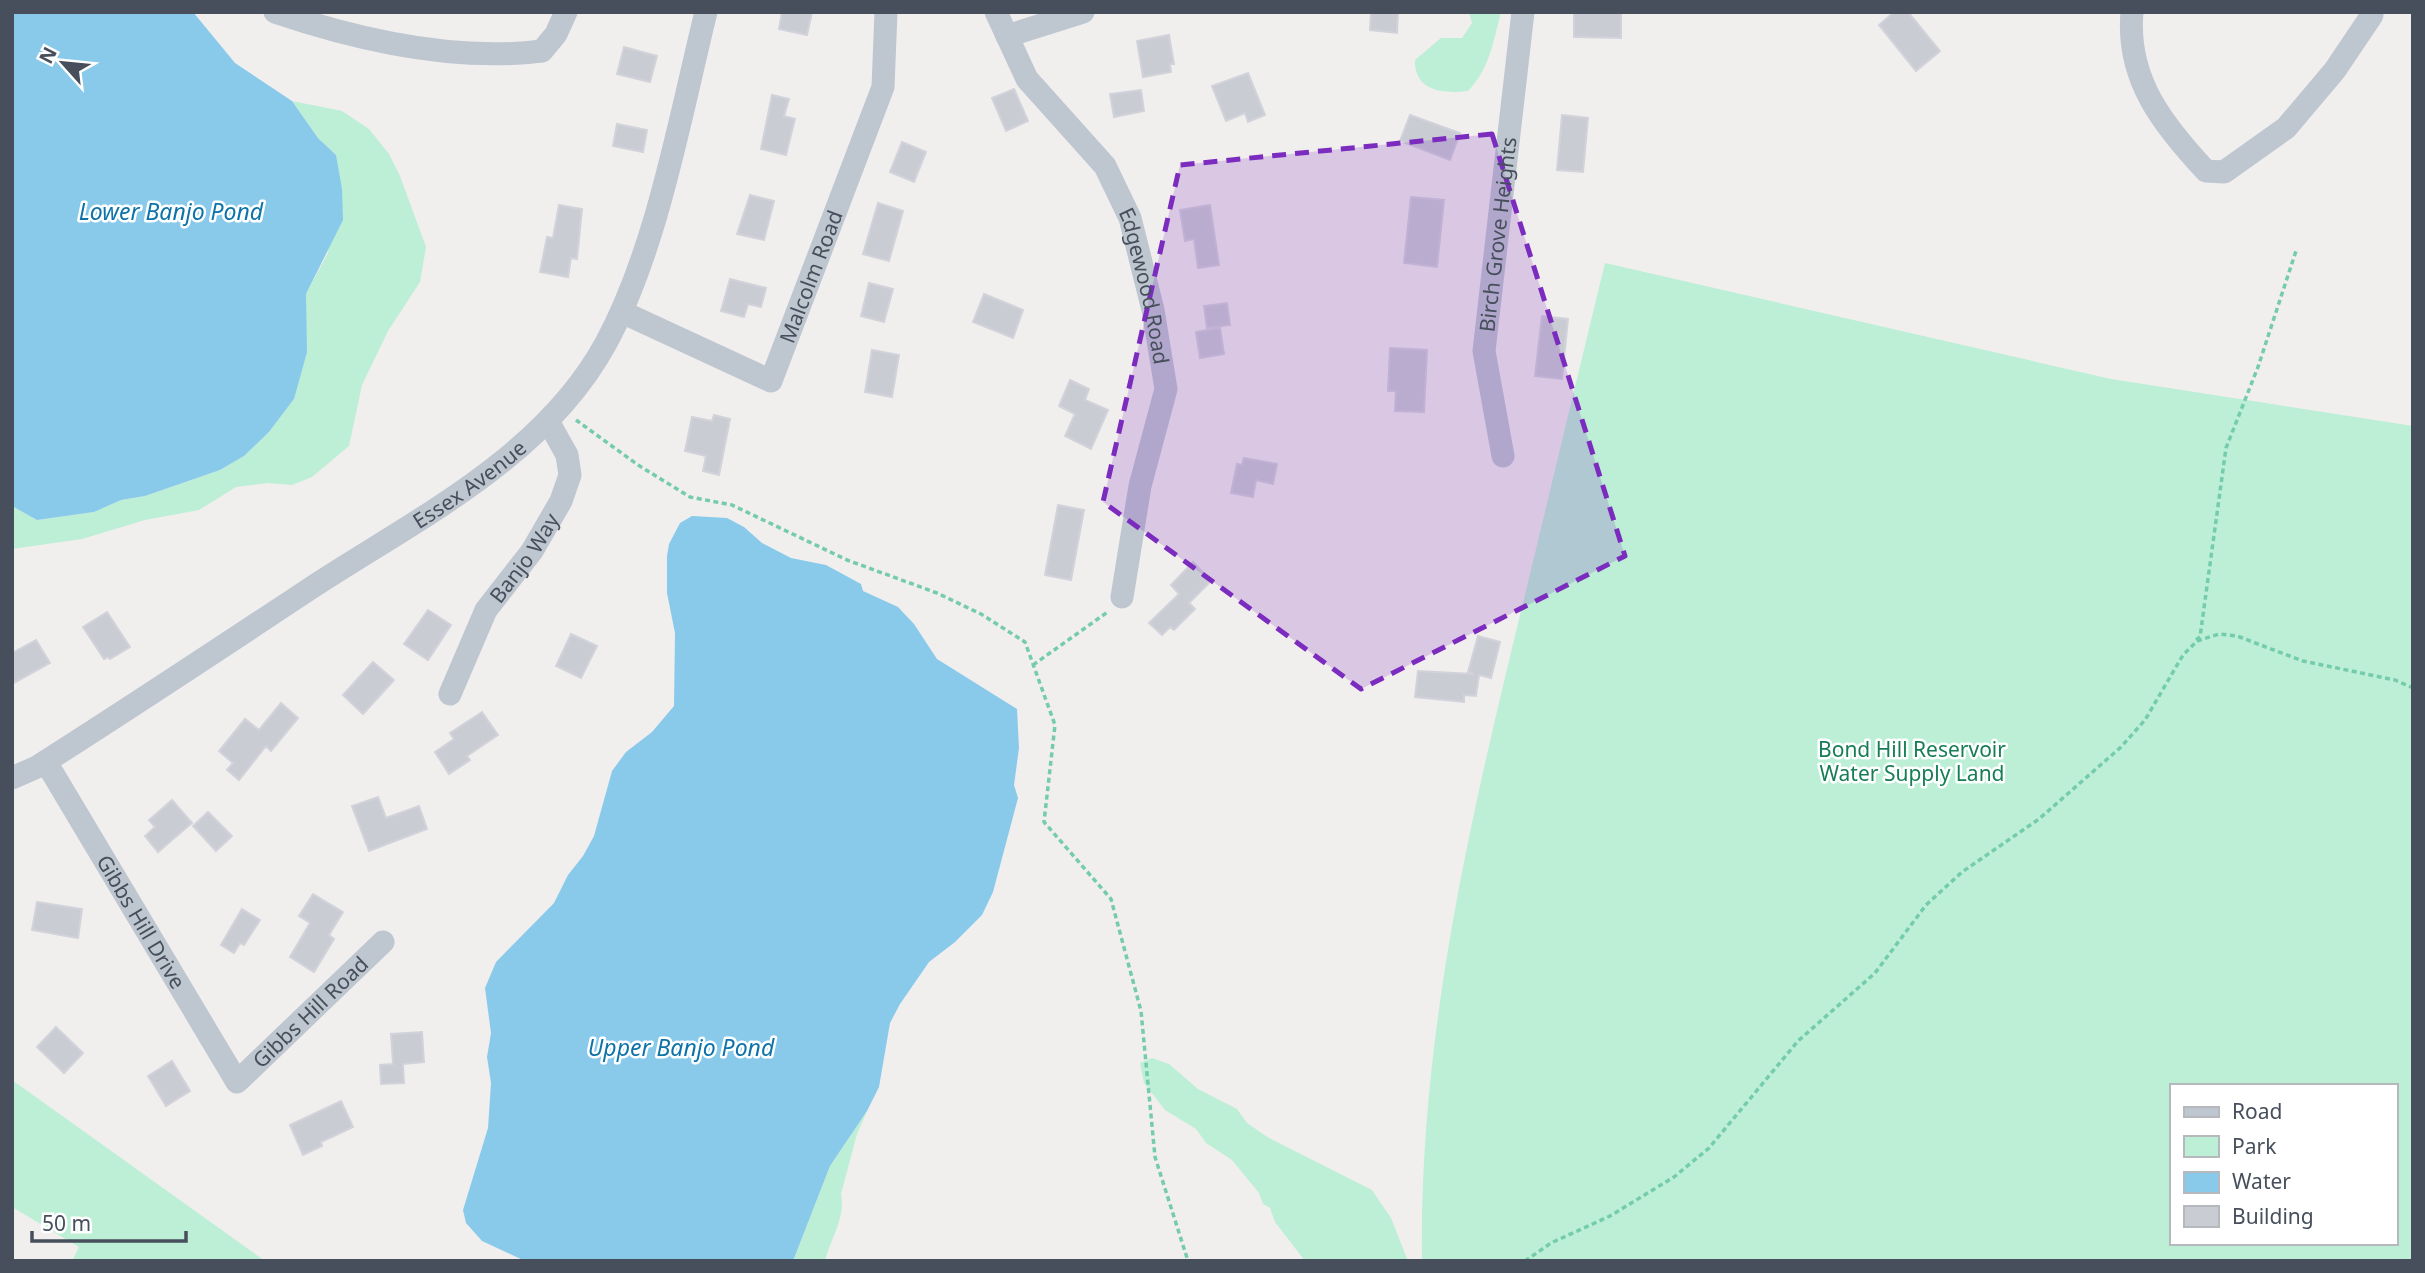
<svg xmlns="http://www.w3.org/2000/svg" width="2425" height="1273" viewBox="0 0 2425 1273" font-family="'Noto Sans',sans-serif">
	<rect width="100%" height="100%" fill="#f1eeee"/>
	<path fill="#bcefd6" fill-rule="evenodd" d="M1469 12H1501C1493 42 1490 68 1468 91 1443 94 1414 91 1415 60L1441 38H1462L1472 23Z
		M292 101 342 111 369 129 389 154 400 176 426 247 420 282 388 331 362 385 349 446 312 477 292 485 268 483 236 487 199 510 145 520 82 539 12 549V506L37 520 94 512 121 500 145 496 220 470 244 456 269 432 294 399 306 294 328 253 336 155 318 138Z
		M1605 263 2111 379 2413 426V1261H1422C1419 1051 1464 847 1513 644 1544 517 1574 390 1605 263ZM2171 1086H2395V1243H2171Z
		M1152 1058 1169 1064 1198 1089 1237 1109 1247 1123 1269 1138 1372 1190 1391 1218 1408 1261H1305L1275 1222 1270 1208 1263 1204 1259 1193 1232 1160 1206 1143 1196 1129 1165 1110 1144 1083 1140 1063Z
		M12 1080 265 1261H72L79 1247 12 1207Z
		M867 1111 857 1134 841 1194C846 1218 830 1239 825 1261H793L830 1166Z"/>
	<path fill="#89caeb" d="M12 12H193L235 63 292 101 318 138 336 155 342 189 343 220 306 294 307 352 294 399 269 432 244 456 220 470 145 496 121 500 94 512 37 520 12 506Z
		M692 516 727 518 744 527 762 543 791 558 826 565 861 584 863 591 898 607 914 624 937 659 1017 709 1019 748 1014 785 1018 798 993 892 982 915 955 942 929 962 900 1004 890 1023 879 1087 867 1111 830 1166 793 1261H525L482 1241 466 1223 463 1210 488 1128 491 1083 487 1057 491 1033 485 988 496 962 554 903 568 875 583 856 594 836 612 771 626 752 652 732 674 706 675 633 667 593V556L669 544 680 523Z"/>
	<path fill="#caccd4" stroke="#d2d3da" stroke-width="2" d="M782 12H812L807 35 779 29Z
		M1371 12H1398L1397 33 1370 30Z
		M1574 12H1621V38L1574 37Z
		M1894 12H1908L1940 51 1916 71 1879 25Z
		M1169 35 1174 64H1170L1171 72 1143 77 1137 41Z
		M624 47 657 56 650 82 617 74Z
		M1248 73 1265 115 1248 122 1245 113 1226 121 1212 86Z
		M1014 89 1028 121 1006 131 992 98Z
		M1141 90 1144 111 1114 117 1110 94Z
		M772 95 789 99 784 116 795 119 786 155 761 149Z
		M1410 115 1460 133 1450 160 1400 141Z
		M1562 115 1588 118 1583 172 1557 170Z
		M617 124 647 130 643 152 613 146Z
		M902 142 926 152 914 182 890 172Z
		M750 195 774 201 764 240 737 234Z
		M1411 197 1444 200 1437 267 1404 263Z
		M878 203 903 211 889 261 863 254Z
		M559 205 582 209 577 259 571 258 568 277 540 272 547 237 553 238Z
		M1210 205 1219 265 1198 268 1194 239 1185 241 1180 210Z
		M730 279 766 288 761 307 748 304 744 317 721 311Z
		M869 283 893 289 884 322 861 316Z
		M984 294 1023 310 1013 338 973 322Z
		M1227 303 1230 325 1207 328 1204 306Z
		M1542 316 1568 319 1562 379 1535 376Z
		M1220 328 1224 354 1200 358 1196 332Z
		M1390 348 1427 350 1424 412 1395 411 1396 391H1388Z
		M872 350 899 355 892 397 865 392Z
		M1070 380 1089 389 1085 400 1108 410 1091 449 1065 436 1075 414 1059 406Z
		M714 415 730 419 719 475 703 471 706 456 685 451 692 417 712 421Z
		M1244 458 1277 464 1273 484 1256 480 1253 497 1231 493 1237 464 1242 465Z
		M1058 505 1084 510 1071 580 1045 575Z
		M1193 562 1211 581 1189 603 1195 609 1174 630 1170 627 1162 635 1149 623 1179 594 1171 585Z
		M428 610 451 625 428 660 404 644Z
		M107 612 130 647 110 659 108 657 104 659 83 627Z
		M571 634 597 646 581 678 556 666Z
		M1478 636 1500 642 1491 678 1479 675 1476 696 1464 695V702L1415 697 1418 671 1474 674 1468 672Z
		M36 640 50 663 12 684V653Z
		M373 662 394 680 363 714 343 695Z
		M281 703 298 718 271 751 266 746 239 780 227 770 233 763 219 751 245 719 259 730Z
		M482 712 498 735 467 756 470 760 449 774 435 752 454 739 450 733Z
		M378 797 386 818 419 806 427 829 369 851 352 806Z
		M172 800 192 823 158 852 145 836 155 827 149 820Z
		M208 812 232 836 216 851 193 826Z
		M313 894 343 912 329 935 334 939 314 972 290 957 310 923 299 916Z
		M37 902 82 909 78 938 32 930Z
		M242 909 260 920 244 945 240 943 234 953 221 945Z
		M56 1027 83 1053 64 1073 37 1047Z
		M422 1032 424 1062 403 1064 404 1083 381 1084 380 1065 393 1064 391 1034Z
		M172 1061 190 1091 166 1106 148 1076Z
		M341 1101 353 1127 321 1142 322 1146 303 1155 290 1125Z"/>
	<g fill="none" stroke-linecap="round" stroke-linejoin="round">
		<path stroke="#74ccac" stroke-width="3.5" stroke-dasharray="5 3.5" stroke-linecap="butt" d="M576 420 638 465 690 497 732 505 847 560 937 593 981 614 1025 642 1055 725 1044 822 1111 899 1141 1011 1155 1157 1188 1261
			M2196 640 2200 637 2226 448 2258 367 2296 251
			M1033 665 1109 611
			M1525 1261 1551 1243 1610 1216 1674 1177 1709 1148 1798 1041 1875 973 1926 905 1962 872 2039 819 2121 747 2145 720 2183 655 2197 641 2219 634 2237 636 2303 661 2395 680 2413 688"/>
		<g stroke="#bec6d0" stroke-width="23">
			<path d="M275 12C358 40 454 62 542 51L556 34 566 12"/>
			<path id="s1" d="M996 12 1027 79 1105 166 1130 218 1153 310 1166 389 1140 486 1122 597"/>
			<path d="M2132 12C2126 79 2163 125 2206 171L2224 172 2286 128 2335 70 2372 15"/>
			<path d="M1007 36 1083 12"/>
			<path id="s2" d="M622 312 771 381 883 87 886 12"/>
			<path id="s3" d="M1503 456 1484 351 1523 12"/>
			<path id="s4" d="M450 694 486 610 532 551 561 501 570 475 567 455 548 421"/>
			<path id="s5" d="M46 762 237 1082 383 942"/>
			<path id="s6" d="M12 778 37 767C130 708 222 647 314 586 418 518 544 457 606 343 657 249 680 117 706 12"/>
		</g>
	</g>
	<path fill="#7b2cbf" fill-opacity="0.2" stroke="#7b2cbf" stroke-width="5" stroke-dasharray="14 9" stroke-linejoin="round" d="M1492 134 1625 556 1361 689 1103 502 1180 165Z"/>
	<g text-anchor="middle" dominant-baseline="central" stroke-width="5" stroke-linejoin="round" paint-order="stroke">
		<g font-size="21" fill="#464f5b" stroke="#fff">
			<text stroke="none"><textPath href="#s3" startOffset="224">Birch Grove Heights</textPath></text>
			<text stroke="none"><textPath href="#s2" startOffset="276">Malcolm Road</textPath></text>
			<text stroke="none"><textPath href="#s1" startOffset="318">Edgewood Road</textPath></text>
			<text stroke="none"><textPath href="#s6" startOffset="544">Essex Avenue</textPath></text>
			<text stroke="none"><textPath href="#s4" startOffset="156">Banjo Way</textPath></text>
			<text stroke="none"><textPath href="#s5" startOffset="186">Gibbs Hill Drive</textPath></text>
			<text stroke="none"><textPath href="#s5" startOffset="474">Gibbs Hill Road</textPath></text>
		</g>
		<g font-size="21" fill="#177d57" stroke="#fff">
			<text x="1912" y="749">Bond Hill Reservoir<tspan x="1912" dy="24">Water Supply Land</tspan></text>
		</g>
		<g font-size="23" font-style="italic" fill="#0d73a8" stroke="#fff">
			<text x="171" y="211">Lower Banjo Pond</text>
			<text x="681" y="1047">Upper Banjo Pond</text>
		</g>
	</g>
	<rect width="2425" height="1273" fill="none" stroke="#464f5b" stroke-width="28"/>
	<rect x="2170" y="1084" width="228" height="161" fill="#ffffff" stroke="#b5b9bd" stroke-width="2"/>
	<rect x="2184" y="1107" width="35" height="10" fill="#bec6d0" stroke="#b5b9bd" stroke-width="2"/>
	<text x="2232" y="1119" font-size="21" fill="#464f5b">Road</text>
	<rect x="2184" y="1136" width="35" height="21" fill="#bcefd6" stroke="#b5b9bd" stroke-width="2"/>
	<text x="2232" y="1154" font-size="21" fill="#464f5b">Park</text>
	<rect x="2184" y="1172" width="35" height="21" fill="#89caeb" stroke="#b5b9bd" stroke-width="2"/>
	<text x="2232" y="1189" font-size="21" fill="#464f5b">Water</text>
	<rect x="2184" y="1206" width="35" height="21" fill="#caccd4" stroke="#b5b9bd" stroke-width="2"/>
	<text x="2232" y="1224" font-size="21" fill="#464f5b">Building</text>
	<g transform="translate(63 63) rotate(297)" stroke="#ffffff" stroke-width="5" paint-order="stroke">
	<path d="M0-5L12 26L0 18L-12 26Z" fill="#464f5b"/>
	<text y="-10" font-size="19" font-weight="bold" text-anchor="middle" fill="#464f5b">N</text>
	</g>
	<path d="M32 1231v10h154v-10" fill="none" stroke="#464f5b" stroke-width="3.5"/>
	<text x="42" y="1231" font-size="21" fill="#464f5b" stroke="#ffffff" stroke-width="5" paint-order="stroke">50 m</text>
</svg>
